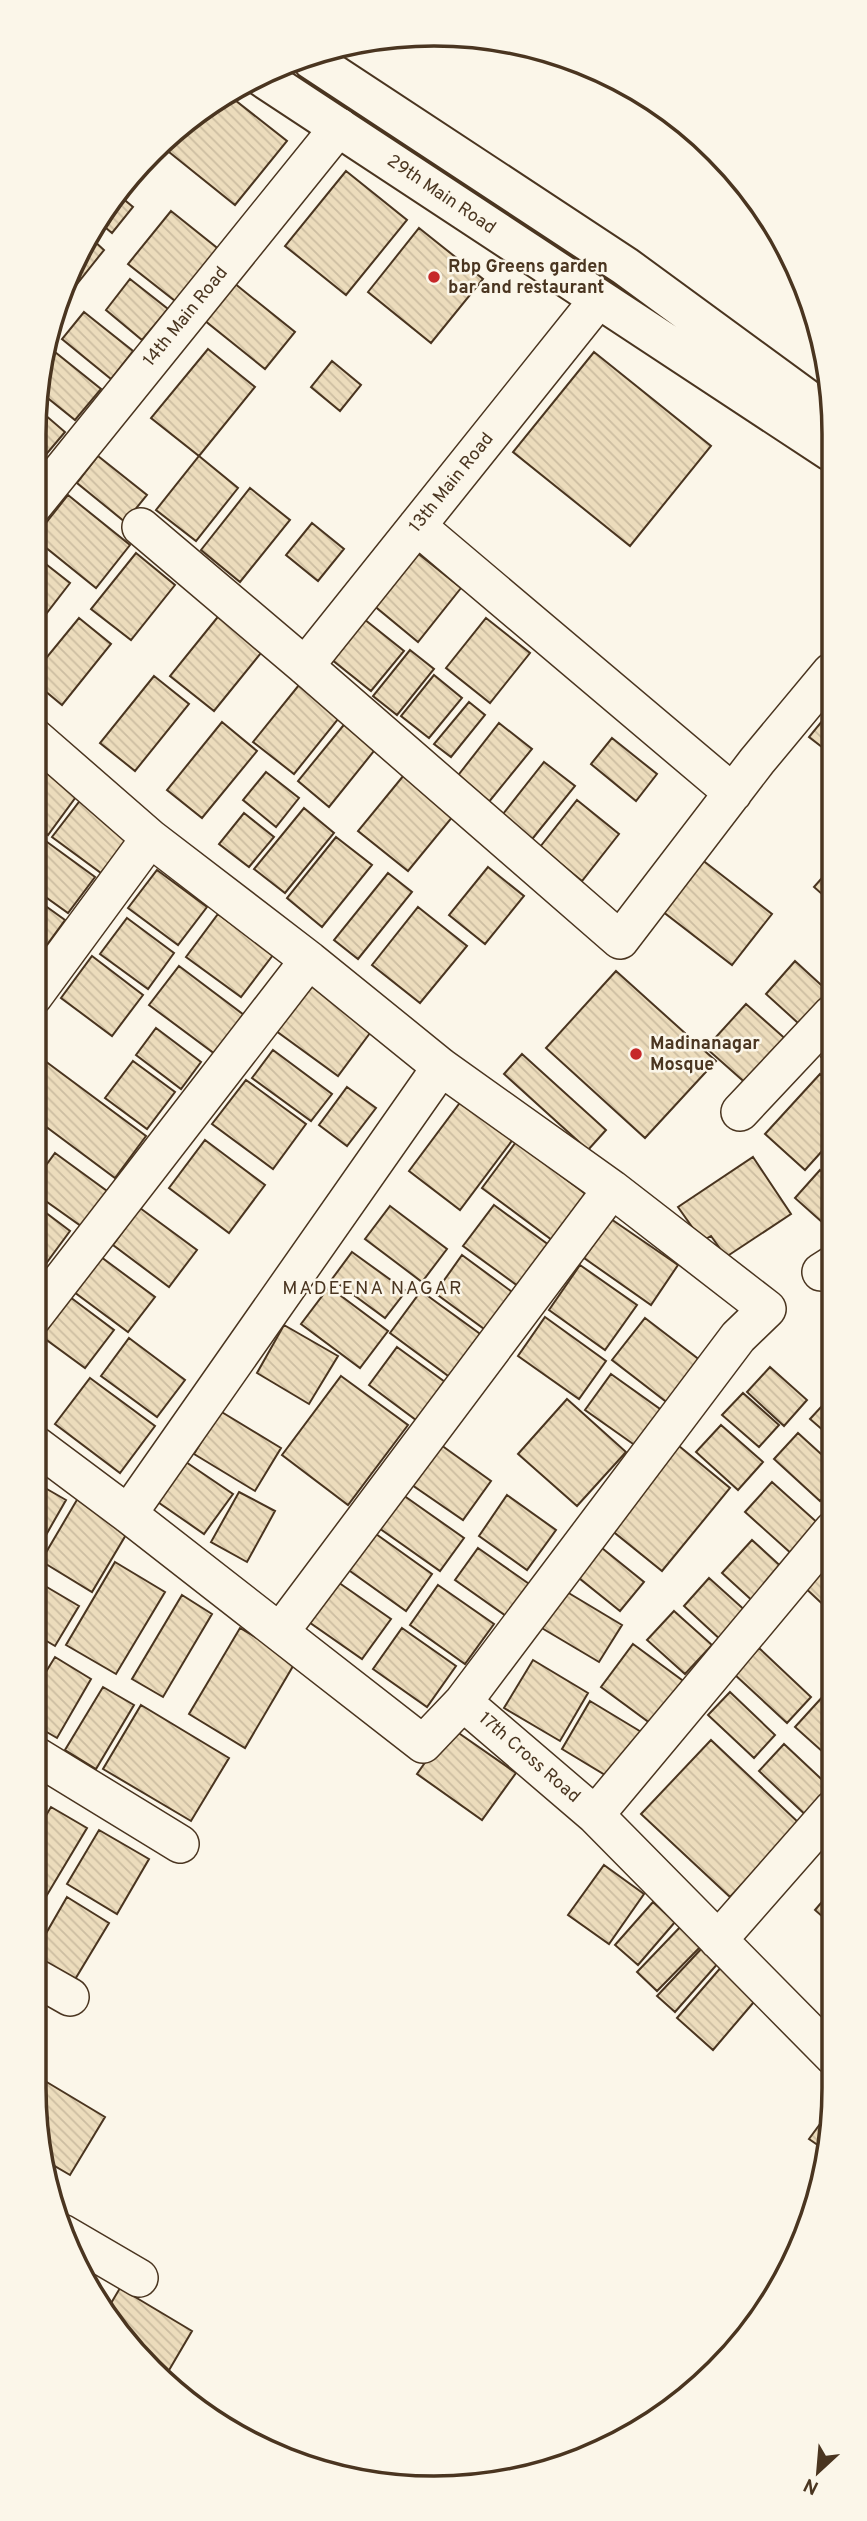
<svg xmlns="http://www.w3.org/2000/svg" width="867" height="2521" viewBox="0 0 867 2521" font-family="Overpass,sans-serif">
	<defs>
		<pattern id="building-back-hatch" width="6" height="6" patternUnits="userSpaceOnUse" patternTransform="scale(1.75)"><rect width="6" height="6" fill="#ecdcbc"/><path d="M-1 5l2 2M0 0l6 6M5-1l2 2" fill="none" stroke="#ccbda1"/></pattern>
	</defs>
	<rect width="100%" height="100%" fill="#fbf6e9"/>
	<path fill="url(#building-back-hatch)" stroke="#4a3520" stroke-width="2" d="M226 93 287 141 235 205 164 148Z
		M346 171 407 220 346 295 285 246Z
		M115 192 133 207 112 233 100 223Z
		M171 211 221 251 179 304 128 264Z
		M419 228 483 279 431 343 368 292Z
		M92 239 104 250 58 308Z
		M130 279 168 309 142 340 106 310Z
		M234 283 295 332 265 369 204 320Z
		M84 312 133 351 111 379 62 339Z
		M45 344 101 389 75 420 39 391Z
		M208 349 255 387 199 456 151 418Z
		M594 352 711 446 630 546 513 452Z
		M332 361 361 385 340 411 311 387Z
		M37 408 65 432 38 464 33 460Z
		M98 456 147 495 125 522 77 483Z
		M199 456 238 488 196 541 156 510Z
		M250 488 290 520 240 582 201 550Z
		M68 495 130 545 96 588 34 538Z
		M312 523 344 549 318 581 286 555Z
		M415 551 461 588 418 642 372 604Z
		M136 553 175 585 131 640 91 609Z
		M33 554 70 583 46 614 33 604Z
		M221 613 265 648 214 711 170 676Z
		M359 615 404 651 371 691 326 655Z
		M79 618 111 644 62 705 33 681V674Z
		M486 618 530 653 490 703 446 668Z
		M410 650 434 669 397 715 373 696Z
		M434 675 462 698 429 738 401 716Z
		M154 676 189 704 135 771 100 743Z
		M299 685 339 718 294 774 253 742Z
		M469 702 485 715 451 757 434 744Z
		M831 710V754L809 737Z
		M347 721 378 746 329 807 298 781Z
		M222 722 257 751 202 818 167 790Z
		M499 723 532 749 488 803 456 778Z
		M612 738 657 774 636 801 591 764Z
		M33 756 81 790 48 835 33 824Z
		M544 762 575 786 529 843 499 819Z
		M266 772 299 798 276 827 243 800Z
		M404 775 454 815 408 871 358 831Z
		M82 798 130 835 101 873 52 837Z
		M577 800 619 834 582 881 540 847Z
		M304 808 334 833 285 893 254 869Z
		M244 813 274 837 249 867 219 844Z
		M336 837 372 865 322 927 287 898Z
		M43 839 95 877 68 913 33 888V851Z
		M701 859 772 914 732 965 662 911Z
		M488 867 524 896 485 944 449 915Z
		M157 870 207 907 178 945 128 908Z
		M829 870 831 871V902L814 887Z
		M388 873 412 892 358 959 334 940Z
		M33 897 65 920 33 964Z
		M418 907 467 946 420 1003 372 965Z
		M218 914 273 955 241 997 186 957Z
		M127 918 174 953 148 989 100 954Z
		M92 956 143 995 112 1036 61 998Z
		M795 961 832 995V1007L808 1032 766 994Z
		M179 966 244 1015 215 1054 149 1005Z
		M616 971 716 1061 645 1138 546 1048Z
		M308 980 373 1029 338 1076 272 1028Z
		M746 1004 789 1042 749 1086 706 1048Z
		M156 1028 201 1062 181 1089 136 1055Z
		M832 1044V1067L821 1057Z
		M273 1050 332 1094 311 1121 252 1078Z
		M33 1052 146 1136 115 1178 33 1117Z
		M522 1054 606 1130 588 1150 504 1074Z
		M133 1061 175 1092 147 1129 105 1098Z
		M820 1074 832 1084V1140L805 1170 765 1134Z
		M246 1080 306 1124 273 1169 212 1124Z
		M347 1087 376 1108 347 1146 319 1125Z
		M462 1100 514 1138 460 1210 409 1171Z
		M205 1140 265 1185 229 1233 169 1188Z
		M516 1142 587 1195 552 1240 482 1188Z
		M55 1153 107 1191 81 1226 33 1192V1183Z
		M753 1157 791 1214 726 1257 711 1236 702 1241 678 1207Z
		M820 1170 832 1180V1231L795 1198Z
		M33 1203 70 1231 42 1269 33 1262Z
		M494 1205 553 1248 522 1289 463 1246Z
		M390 1206 447 1249 422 1282 365 1239Z
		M140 1208 197 1250 169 1287 113 1245Z
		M611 1219 678 1265 651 1305 584 1258Z
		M352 1252 406 1291 385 1318 332 1279Z
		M97 1254 155 1297 128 1332 70 1289Z
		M462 1255 519 1297 491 1334 435 1293Z
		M580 1265 637 1305 605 1350 549 1310Z
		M329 1287 388 1331 360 1368 301 1324Z
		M62 1291 114 1330 85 1368 33 1330Z
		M421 1291 483 1336 451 1378 390 1333Z
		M545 1317 606 1361 579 1399 518 1356Z
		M645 1318 705 1364 673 1407 612 1360Z
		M284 1325 338 1356 309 1404 257 1373Z
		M129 1338 185 1380 157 1417 101 1376Z
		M397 1347 445 1382 416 1420 369 1385Z
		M770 1367 807 1400 784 1426 747 1392Z
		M611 1374 667 1414 636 1446 585 1410Z
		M341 1376 408 1425 348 1505 282 1455Z
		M90 1378 155 1426 120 1473 55 1424Z
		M743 1393 779 1425 759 1447 722 1415Z
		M832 1395V1438L810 1419Z
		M567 1399 626 1452 577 1506 518 1454Z
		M220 1411 281 1448 255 1491 194 1454Z
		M721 1425 763 1462 738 1490 696 1452Z
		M798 1433 832 1464 833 1487 820 1501 774 1459Z
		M441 1445 491 1481 463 1520 412 1485Z
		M679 1446 730 1488 662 1571 610 1529Z
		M180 1458 233 1494 204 1534 152 1498Z
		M33 1481 66 1500 46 1535 33 1527Z
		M772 1482 820 1525 793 1555 745 1512Z
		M239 1492 275 1511 247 1562 211 1542Z
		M403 1495 464 1538 440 1571 379 1528Z
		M507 1495 556 1530 527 1570 479 1536Z
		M78 1498 130 1528 92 1592 41 1561Z
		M369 1529 432 1574 406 1611 343 1566Z
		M33 1537 46 1545 33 1567Z
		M592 1540 644 1582 620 1611 569 1570Z
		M752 1540 786 1571 756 1604 722 1573Z
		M478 1548 532 1586 509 1618 455 1580Z
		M833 1550V1614L800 1583Z
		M115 1562 165 1592 116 1674 66 1645Z
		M709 1578 748 1613 722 1641 684 1606Z
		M335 1580 391 1619 362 1659 306 1620Z
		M40 1583 79 1606 55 1646 33 1633V1594Z
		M438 1585 494 1624 465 1664 410 1625Z
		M562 1589 622 1625 599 1662 540 1627Z
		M182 1595 212 1614 163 1697 132 1679Z
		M674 1611 712 1645 685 1674 647 1640Z
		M240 1628 296 1661 245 1748 189 1714Z
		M402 1628 456 1666 427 1707 373 1669Z
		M633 1644 686 1683 654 1726 601 1687Z
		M759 1648 811 1697 787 1723 734 1674Z
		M55 1657 91 1679 57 1738 33 1724V1693Z
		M533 1660 588 1693 560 1741 504 1708Z
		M103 1687 134 1705 96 1769 65 1750Z
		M730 1692 775 1735 754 1758 708 1715Z
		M826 1693 833 1699V1761L795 1727Z
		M590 1701 643 1733 615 1781 562 1749Z
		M141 1705 229 1758 191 1821 103 1769Z
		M450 1727 516 1773 482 1820 417 1774Z
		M711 1740 799 1823 730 1897 641 1814Z
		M784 1744 833 1790V1797L811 1820 759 1771Z
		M51 1807 87 1828 41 1905 33 1901V1837Z
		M99 1830 149 1859 117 1914 67 1884Z
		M604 1865 644 1894 609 1944 568 1915Z
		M833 1889V1926L815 1910Z
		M67 1897 109 1923 74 1981 33 1956Z
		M653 1902 675 1922 638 1965 615 1945Z
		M684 1923 705 1942 657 1991 637 1972Z
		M704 1946 720 1961 675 2012 657 1996Z
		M723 1965 759 1996 713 2050 677 2018Z
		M35 2075 105 2117 70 2175 48 2162 33 2088Z
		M831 2109 825 2150 809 2139Z
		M120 2288 192 2331 165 2377 133 2352 107 2310Z"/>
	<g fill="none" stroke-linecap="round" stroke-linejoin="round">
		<defs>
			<path id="minor" d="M33 506 339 127
				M417 526 733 793
				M141 527 305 666 620 940 757 761 831 672
				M305 666 598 300
				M33 736 150 838 309 960 441 1067 612 1189 767 1309 738 1337 463 1702
				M33 997 150 838
				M740 1112 832 1014
				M821 1272 832 1265
				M33 1317 309 960
				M33 1443 128 1514 423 1744 463 1702 595 1815 834 2057
				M128 1514 441 1067
				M280 1632 612 1189
				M33 1754 180 1844
				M595 1815 833 1530
				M718 1940 833 1809
				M33 1976 70 1997
				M62 2233 139 2278"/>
			<path id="secondary" d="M312 60 625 266 830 416
				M262 77 830 451"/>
		</defs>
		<use href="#minor" stroke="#4a3520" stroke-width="40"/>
		<use href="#secondary" stroke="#4a3520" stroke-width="42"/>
		<use href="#minor" stroke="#fbf6e9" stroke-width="37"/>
		<use href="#secondary" stroke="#fbf6e9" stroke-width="38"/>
	</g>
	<g fill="#c62828" stroke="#fbf6e9" stroke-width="2.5">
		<circle cx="434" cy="277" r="7"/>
		<circle cx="636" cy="1054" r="7"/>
	</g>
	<g text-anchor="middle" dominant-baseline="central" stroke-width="5" stroke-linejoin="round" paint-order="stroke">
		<g font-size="18" fill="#4a3520" stroke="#fbf6e9">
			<text transform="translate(441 195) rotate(34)">29th Main Road</text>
			<text transform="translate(186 317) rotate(-51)">14th Main Road</text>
			<text transform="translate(452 483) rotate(-51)">13th Main Road</text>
			<text transform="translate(529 1758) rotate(41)">17th Cross Road</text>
		</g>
		<g font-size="18" font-weight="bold" fill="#4a3520" stroke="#fbf6e9" text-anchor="start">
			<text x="448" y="267">Rbp Greens garden<tspan x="448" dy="21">bar and restaurant</tspan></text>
			<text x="650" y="1044">Madinanagar<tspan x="650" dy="21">Mosque</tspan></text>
		</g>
		<g font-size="19" letter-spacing="2" fill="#4a3520" stroke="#fbf6e9">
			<text x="373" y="1289">MADEENA NAGAR</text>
		</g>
	</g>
	<path d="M0 0H867V2521H0ZM434 46H434A388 388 0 0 1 822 434V2088A388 388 0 0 1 434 2476H434A388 388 0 0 1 46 2088V434A388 388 0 0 1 434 46Z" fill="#fbf6e9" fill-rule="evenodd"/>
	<path fill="none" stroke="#4a3520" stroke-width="3.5" d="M434 46H434A388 388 0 0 1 822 434V2088A388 388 0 0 1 434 2476H434A388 388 0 0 1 46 2088V434A388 388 0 0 1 434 46Z"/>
	<g transform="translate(818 2472) rotate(206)" stroke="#fbf6e9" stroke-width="5" paint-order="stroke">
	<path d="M0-5L12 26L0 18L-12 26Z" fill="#4a3520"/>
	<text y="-10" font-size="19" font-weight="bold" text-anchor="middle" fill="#4a3520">N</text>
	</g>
</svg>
